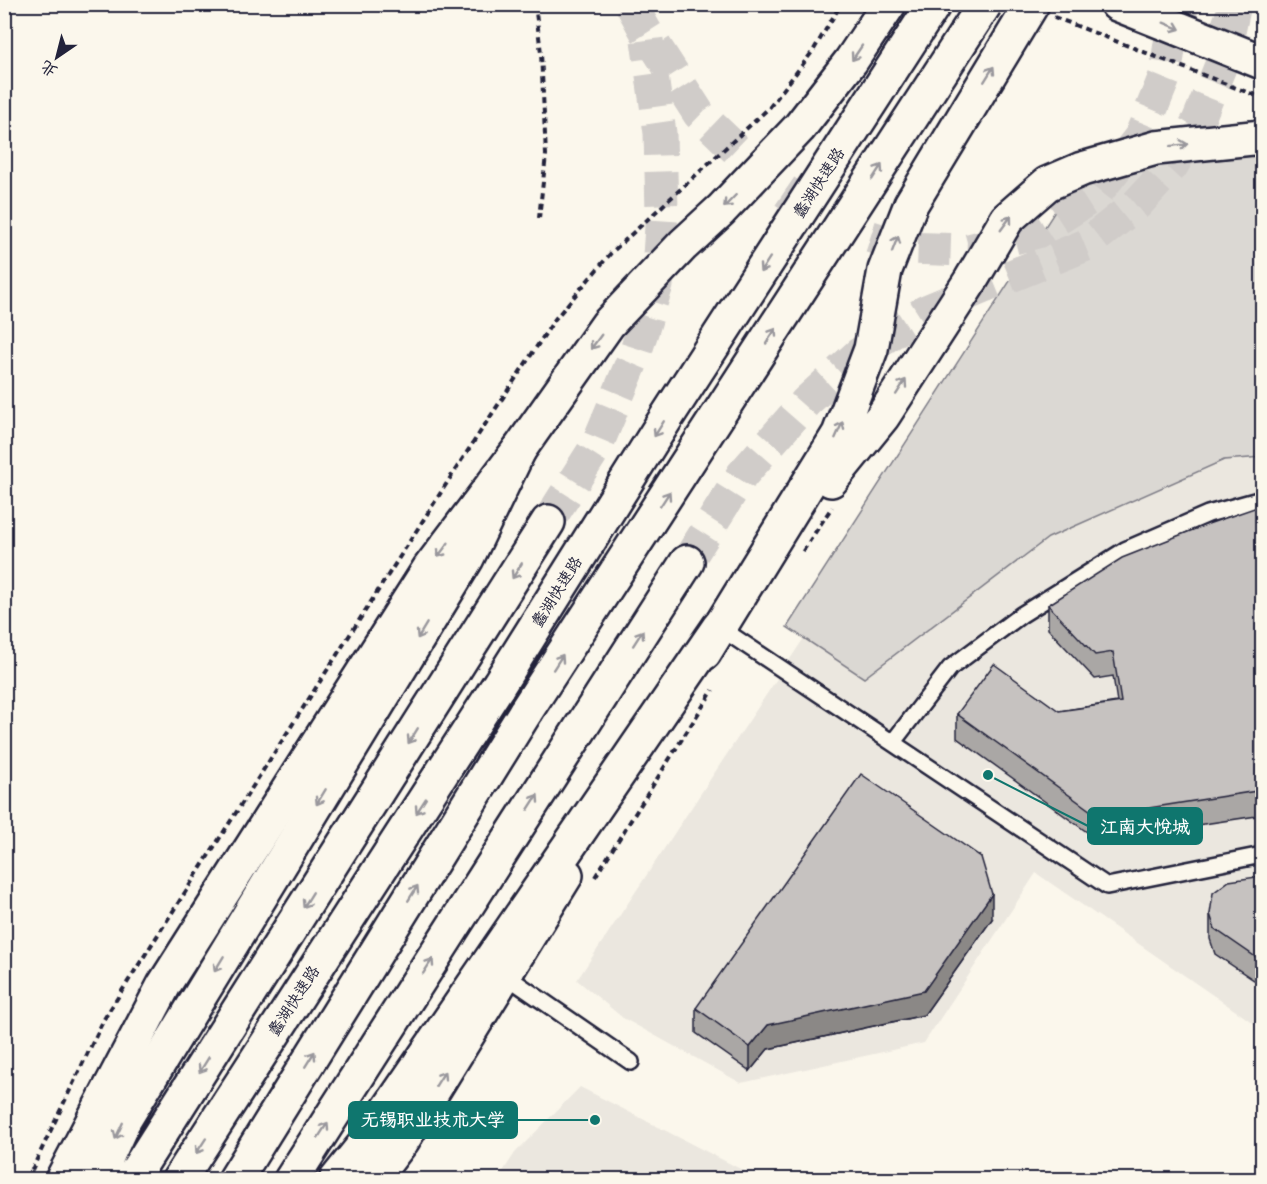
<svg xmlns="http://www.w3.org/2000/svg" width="1267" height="1184" viewBox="0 0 1267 1184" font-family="'Comic Neue','LXGW WenKai TC',sans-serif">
	<rect width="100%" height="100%" fill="#fbf7ec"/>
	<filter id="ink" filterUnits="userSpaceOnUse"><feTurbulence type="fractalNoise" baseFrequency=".0167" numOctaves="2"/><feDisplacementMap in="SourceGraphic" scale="12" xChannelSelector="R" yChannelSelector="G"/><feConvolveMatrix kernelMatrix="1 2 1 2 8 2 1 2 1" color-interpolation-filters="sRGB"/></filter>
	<g filter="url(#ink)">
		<path fill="#ebe7df" d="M1262 457V1029L1036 873 924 1043 741 1083 623 1018 577 980 804 638 864 678 1048 538 1224 460Z
			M580 1087 760 1179H498L515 1153Z"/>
		<path fill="#dbd8d3" stroke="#7e7d87" stroke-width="1.5" d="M1262 150V457L1224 460 1048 538 864 678 787 627 1068 191 1139 164Z"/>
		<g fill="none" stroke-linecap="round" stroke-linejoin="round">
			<path stroke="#d0ccc9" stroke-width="33" stroke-dasharray="33 16" stroke-linecap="butt" d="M631 4 645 30 699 114 766 178 834 225 906 248 969 250 1037 232 1095 195 1140 137 1165 76 1176 4
				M1166 4 1262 41
				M548 522 597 445 634 357 657 285 662 212 660 133 647 40
				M687 562 742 475 806 402 859 354 926 311 1086 245 1137 204 1172 166 1198 121 1223 60 1235 4"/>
			<defs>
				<path id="service" d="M719 627 1107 886 1262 855
					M893 742 950 668 1021 615 1125 550 1208 514 1262 499
					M505 975 631 1062"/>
				<path id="primary" d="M1117 4 1262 62
					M831 480 883 416 971 280 1007 219 1047 184 1082 169 1156 148 1262 137
					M704 653 839 434 871 349 885 270 911 204 1032 4
					M62 1180 164 985 429 569 519 450 608 324 683 245 721 210 799 128 851 61 889 4
					M372 1180 402 1141 566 875"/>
				<path id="trunk" d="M96 1180 123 1122 467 558 519 450
					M131 1180 548 522
					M179 1180 498 686
					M235 1180 526 711
					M291 1180 687 562
					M336 1180 364 1145 719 627"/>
			</defs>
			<use href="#service" stroke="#22223b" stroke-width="20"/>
			<use href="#primary" stroke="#22223b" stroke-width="38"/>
			<use href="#trunk" stroke="#22223b" stroke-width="38"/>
			<path stroke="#22223b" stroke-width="4" stroke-dasharray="6 4.5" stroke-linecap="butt" d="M535 4 541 53 546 155 539 218
				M1054 17 1262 98
				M803 551 832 507
				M595 877 713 690
				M27 1180 104 1019 461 461 555 319 611 253 769 108 813 51 841 4"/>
			<use href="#service" stroke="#fbf7ec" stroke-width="15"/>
			<use href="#primary" stroke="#fbf7ec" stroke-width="33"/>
			<use href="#trunk" stroke="#fbf7ec" stroke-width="33"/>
			<defs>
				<path id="trunk-bridge" d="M498 686 668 415 934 4
					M526 711 985 4"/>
			</defs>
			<use href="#trunk-bridge" stroke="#22223b" stroke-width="38" stroke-linecap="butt"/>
			<use href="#trunk-bridge" stroke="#fbf7ec" stroke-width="33"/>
		</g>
		<path fill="#aaa7a5" stroke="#22223b" stroke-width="1.5" d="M1263 505V815L1098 840 957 738V714L1059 711 1117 702 1113 676 1095 679 1048 629V605Z
			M1263 876V986L1215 954 1210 939V914Z
			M992 919 924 1015 768 1049 750 1071 696 1033V1008Z"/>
		<path fill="#8b8886" stroke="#22223b" stroke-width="1.5" d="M992 894V919L924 1015 768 1049 750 1071V1047L768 1025Z"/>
		<path fill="#c6c2c0" stroke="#22223b" stroke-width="1.5" d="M1263 505V790L1098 816 957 714 994 664 1059 711 1121 702 1113 652 1095 655 1048 605 1122 558 1208 524Z
			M861 774 981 857 992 894 924 991 768 1025 750 1047 696 1008Z
			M1263 876V962L1215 929 1210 914 1213 893 1229 881Z"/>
		<defs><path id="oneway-shaft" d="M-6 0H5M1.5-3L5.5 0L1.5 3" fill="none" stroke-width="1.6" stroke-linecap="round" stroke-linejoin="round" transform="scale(1.5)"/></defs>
		<g stroke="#99979c">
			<use href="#oneway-shaft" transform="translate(1172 26) rotate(22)"/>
			<use href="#oneway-shaft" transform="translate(857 53) rotate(124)"/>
			<use href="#oneway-shaft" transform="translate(989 74) rotate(-58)"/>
			<use href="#oneway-shaft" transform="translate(1179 145) rotate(-7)"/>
			<use href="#oneway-shaft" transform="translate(877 172) rotate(-57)"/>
			<use href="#oneway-shaft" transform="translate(730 201) rotate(134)"/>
			<use href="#oneway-shaft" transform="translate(1006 223) rotate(-54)"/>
			<use href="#oneway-shaft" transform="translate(895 244) rotate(-69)"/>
			<use href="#oneway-shaft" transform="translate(765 265) rotate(123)"/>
			<use href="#oneway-shaft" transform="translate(771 336) rotate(-57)"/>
			<use href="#oneway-shaft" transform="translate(596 342) rotate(126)"/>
			<use href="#oneway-shaft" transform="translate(901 387) rotate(-57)"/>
			<use href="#oneway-shaft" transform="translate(659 429) rotate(122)"/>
			<use href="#oneway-shaft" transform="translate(839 430) rotate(-66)"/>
			<use href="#oneway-shaft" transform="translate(665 499) rotate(-57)"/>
			<use href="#oneway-shaft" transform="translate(443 550) rotate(127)"/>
			<use href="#oneway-shaft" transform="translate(517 571) rotate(122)"/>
			<use href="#oneway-shaft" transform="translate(422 631) rotate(121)"/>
			<use href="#oneway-shaft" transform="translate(638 638) rotate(-57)"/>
			<use href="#oneway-shaft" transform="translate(558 662) rotate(-57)"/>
			<use href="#oneway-shaft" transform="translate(413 736) rotate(122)"/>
			<use href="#oneway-shaft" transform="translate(321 797) rotate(121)"/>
			<use href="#oneway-shaft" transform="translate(533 802) rotate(-57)"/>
			<use href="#oneway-shaft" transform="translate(421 806) rotate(123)"/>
			<use href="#oneway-shaft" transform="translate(413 893) rotate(-58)"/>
			<use href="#oneway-shaft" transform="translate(308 900) rotate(122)"/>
			<use href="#oneway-shaft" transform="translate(219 964) rotate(121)"/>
			<use href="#oneway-shaft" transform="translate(428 966) rotate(-57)"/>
			<use href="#oneway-shaft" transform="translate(310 1059) rotate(-58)"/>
			<use href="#oneway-shaft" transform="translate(204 1065) rotate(122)"/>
			<use href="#oneway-shaft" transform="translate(440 1079) rotate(-58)"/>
			<use href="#oneway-shaft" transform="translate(323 1130) rotate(-57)"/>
			<use href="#oneway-shaft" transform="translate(119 1131) rotate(115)"/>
			<use href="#oneway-shaft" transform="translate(201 1146) rotate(123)"/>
		</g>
	</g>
	<g text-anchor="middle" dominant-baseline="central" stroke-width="5" stroke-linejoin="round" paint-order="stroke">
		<g font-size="16" fill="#22223b" stroke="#fbf7ec">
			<text transform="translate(819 183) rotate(-57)">蠡湖快速路</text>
			<text transform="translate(557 592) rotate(-58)">蠡湖快速路</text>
			<text transform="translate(294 1001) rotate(-57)">蠡湖快速路</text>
		</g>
	</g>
	<path fill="none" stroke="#0f766e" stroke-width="2" d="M988 775L1088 826M595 1120L517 1120"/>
	<g fill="#0f766e" stroke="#fbf7ec" stroke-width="2">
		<circle cx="988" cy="775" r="6"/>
		<circle cx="595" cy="1120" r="6"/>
	</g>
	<g fill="#0f766e" stroke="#0f766e" stroke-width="2">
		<rect x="1088" y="808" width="114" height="36" rx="6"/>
		<rect x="349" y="1102" width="168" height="36" rx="6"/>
	</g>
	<g font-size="18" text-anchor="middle" font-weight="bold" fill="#fff">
		<text x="1145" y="833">江南大悦城</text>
		<text x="433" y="1126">无锡职业技术大学</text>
	</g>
	<rect width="1267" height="1184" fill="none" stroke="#fbf7ec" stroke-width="24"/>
	<rect x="12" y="12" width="1243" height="1160" fill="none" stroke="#22223b" stroke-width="2" filter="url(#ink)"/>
	<g transform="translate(57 57) rotate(215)" stroke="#fbf7ec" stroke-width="4.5" paint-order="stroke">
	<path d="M0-4.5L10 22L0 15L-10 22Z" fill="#22223b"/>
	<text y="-9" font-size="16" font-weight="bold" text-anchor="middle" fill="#22223b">北</text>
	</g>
</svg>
